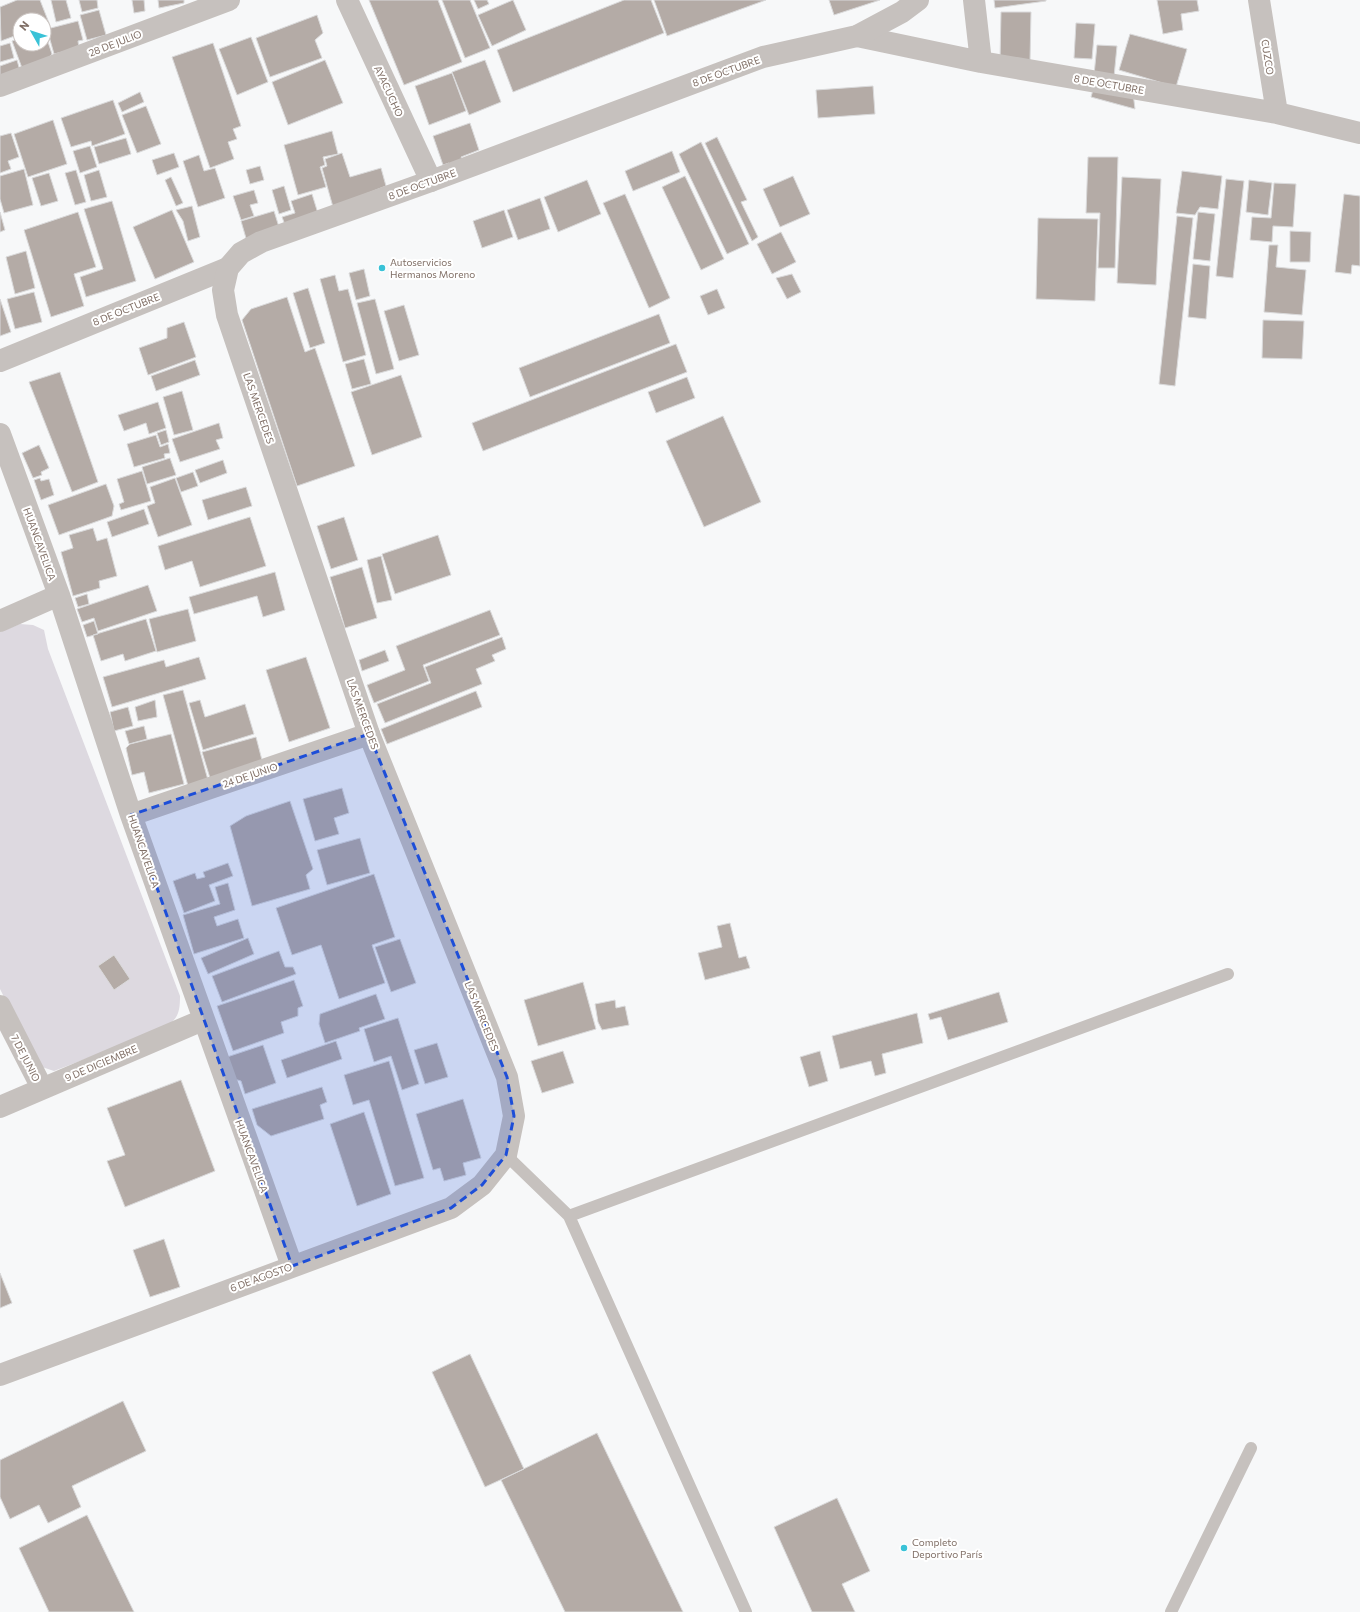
<svg xmlns="http://www.w3.org/2000/svg" width="1360" height="1612" viewBox="0 0 1360 1612" font-family="Commissioner,sans-serif">
	<rect width="100%" height="100%" fill="#f7f8f9"/>
	<path fill="#ddd9e0" d="M20 624 33 625 44 630 48 649 180 996C180 1013 178 1019 163 1029L54 1071 42 1067 30 1049 0 989V632Z"/>
	<path fill="#b4aba6" stroke="#dadadb" d="M17 0H40L49 23 44 25V20H20V34L1 41 0 7Z
		M51 0H66L71 18 56 22Z
		M79 0H97L98 8 82 12Z
		M132 0H144L145 11 134 13Z
		M158 0H184V3L159 8Z
		M369 0H438L462 62 404 85Z
		M442 0H470L490 48 465 58Z
		M474 0H487L489 4 478 9Z
		M513 0 526 30 492 46 478 15Z
		M624 0H651L664 33 513 92 497 50Z
		M654 0H766L667 36Z
		M829 0H880L834 15Z
		M994 0H1046V1L995 8Z
		M1157 0H1197L1199 11 1181 14 1183 30 1163 34Z
		M99 10 106 35 87 40 80 15Z
		M1001 12H1031L1030 61H1000Z
		M317 15 323 33 315 40 322 58 270 77 256 38Z
		M78 21 83 40 78 41 79 48 54 54 47 29Z
		M1076 23 1095 24 1092 59 1074 58Z
		M44 30 52 54 47 59 22 68 12 41 20 38V44H44Z
		M1130 34 1187 49 1176 87 1119 70Z
		M251 37 268 82 237 95 219 49Z
		M10 43 14 58 0 62V46Z
		M213 43 241 126 233 129 237 139 228 142 234 159 210 168 172 57Z
		M1097 45 1117 46 1114 77 1094 75Z
		M17 60 20 71 0 77V66Z
		M325 60 343 103 288 125 272 82Z
		M485 60 501 102 469 115 452 72Z
		M452 73 466 111 429 125 415 86Z
		M1095 83 1133 93 1135 109 1091 97Z
		M873 86 875 114 818 118 816 90Z
		M140 92 144 102 122 112 118 103Z
		M113 100 125 134 92 146 91 141 71 147 61 118Z
		M146 106 161 144 137 153 122 115Z
		M53 120 67 164 28 177 14 134Z
		M470 123 479 150 461 157 464 163 452 167 449 163 443 165 433 136Z
		M332 131 338 154 323 157 325 165 320 167 326 187 298 195 284 145Z
		M11 133 19 157 8 161 11 169 0 173V136Z
		M717 137 747 200 741 202 758 237 752 241 705 143Z
		M126 138 131 154 99 164 94 147Z
		M701 142 749 244 727 254 679 154Z
		M90 146 97 167 80 173 73 151Z
		M672 151 680 172 633 191 625 171Z
		M174 153 179 167 157 175 152 160Z
		M342 153 350 177 381 168 386 186 333 207 322 168 327 166 325 159Z
		M199 155 204 171 215 168 225 198 198 207 183 161Z
		M1088 157H1118L1115 268H1098L1100 213H1086Z
		M260 166 264 180 250 184 246 170Z
		M24 169 33 205 4 213 0 199V176Z
		M76 170 86 202 75 205 65 173Z
		M99 170 107 197 91 201 84 175Z
		M1182 171 1222 176 1218 209 1200 207 1195 215 1176 213Z
		M49 173 58 201 41 206 32 178Z
		M685 176 724 259 701 270 662 187Z
		M793 176 810 214 780 227 763 189Z
		M171 177 183 203 176 206 165 180Z
		M1122 177 1161 179 1156 285 1117 283Z
		M1226 179 1244 181 1233 278 1216 276Z
		M587 180 601 214 558 232 544 197Z
		M1249 180 1272 183 1268 215 1246 212Z
		M1274 183 1296 184 1293 227 1273 226 1272 242 1250 240 1252 217 1271 218Z
		M284 186 291 210 279 214 272 190Z
		M254 190 258 203 250 205 254 216 241 220 233 196Z
		M312 194 320 220 287 230 282 217 295 213 291 201Z
		M625 194 670 298 649 308 603 203Z
		M1344 194 1360 196V266L1352 265 1351 274 1335 272Z
		M540 198 550 229 518 240 507 210Z
		M112 201 136 281 86 297 80 277 103 269 84 209Z
		M192 206 200 237 188 241 183 221 176 210Z
		M172 210 194 262 155 279 133 227Z
		M504 210 513 237 482 248 473 221Z
		M274 211 279 227 248 245 241 221Z
		M0 212 5 230 0 232Z
		M78 212 96 267 74 274 84 306 51 317 24 230Z
		M1198 212 1215 214 1210 261 1193 259Z
		M1177 216 1193 218 1175 386 1159 384Z
		M1038 218 1098 219 1095 301 1036 299Z
		M1290 231 1311 232 1310 262H1290Z
		M781 232 796 262 772 274 757 244Z
		M1269 245H1278L1276 267 1306 270 1302 315 1264 312Z
		M26 251 35 288 15 294 6 257Z
		M1193 264 1210 266 1206 319 1188 317Z
		M364 269 370 296 356 300 349 273Z
		M792 274 801 292 787 299 776 278Z
		M335 275 339 291 348 289 366 355 343 362 320 279Z
		M308 288 325 343 310 348 293 293Z
		M717 289 725 308 708 315 700 296Z
		M34 292 42 322 15 329 7 299Z
		M287 297 305 352 315 348 355 466 297 486 242 320 251 309Z
		M0 299 11 332 0 336Z
		M375 299 394 369 376 374 357 303Z
		M404 305 419 355 399 361 384 311Z
		M659 314 670 343 530 397 519 368Z
		M1263 320 1304 321 1302 359 1262 358Z
		M184 322 196 357 148 375 139 348 167 338V328Z
		M676 344 687 372 483 451 472 423Z
		M364 359 371 384 352 389 345 364Z
		M195 360 200 375 156 391 151 376Z
		M60 372 98 482 72 492 29 382Z
		M401 375 422 437 372 455 351 392Z
		M687 377 695 398 656 413 648 392Z
		M182 391 193 430 174 435 163 397Z
		M158 402 166 428 149 434 146 423 124 431 118 415Z
		M723 416 761 502 704 527 666 441Z
		M219 423 223 438 216 440 220 449 180 462 172 439Z
		M166 430 169 442 161 445 157 433Z
		M156 435 160 447 168 444 170 453 164 454 165 458 134 467 127 444Z
		M39 445 49 468 41 472 42 475 33 478 22 453Z
		M170 458 176 475 147 484 142 467Z
		M223 460 227 473 200 483 195 470Z
		M142 471 151 501 121 510 119 504 124 502 117 479Z
		M193 472 198 486 181 492 176 478Z
		M40 478 41 481 49 479 54 495 41 500 34 480Z
		M175 478 192 525 158 537 147 506 155 503 150 487Z
		M106 484 114 506 112 516 59 535 48 505Z
		M246 487 252 506 208 520 202 500Z
		M144 509 149 524 112 537 107 522Z
		M250 517 266 566 200 587 192 561 165 570 158 546Z
		M344 517 358 560 331 569 317 526Z
		M93 528 97 541 107 538 117 576 99 581 100 588 73 596 61 552 73 548 69 535Z
		M438 535 451 575 395 594 382 554Z
		M381 556 392 600 377 603 367 560Z
		M362 567 377 618 345 628 330 577Z
		M275 572 285 610 263 617 257 596 194 614 189 597Z
		M148 585 157 611 98 631 94 618 82 622 77 609Z
		M87 594 89 604 78 607 75 598Z
		M188 609 196 641 157 652 149 619Z
		M490 610 500 635 423 665 429 681 374 703 367 685 405 670 396 646Z
		M146 619 156 651 125 661 123 654 101 661 93 635Z
		M94 621 98 634 87 637 83 625Z
		M502 637 506 649 492 655 495 661 476 669 482 684 385 723 377 704 431 683 425 667Z
		M385 650 389 661 362 671 359 660Z
		M199 657 206 679 112 707 103 677 164 660 166 667Z
		M306 657 330 728 289 742 266 670Z
		M183 690 208 780 188 786 163 695Z
		M476 691 482 707 387 744 381 729Z
		M155 700 157 717 138 721 135 707Z
		M200 700 205 717 245 704 254 734 203 750 189 703Z
		M128 707 133 726 114 731 110 712Z
		M144 726 147 739 129 744 125 731Z
		M171 734 184 784 149 793 144 772 132 775 126 748 130 744Z
		M256 737 263 764 210 778 202 752Z
		M342 788 349 813 334 818 339 834 315 841 303 799Z
		M290 801 313 869 306 875 310 889 252 906 230 826 246 816Z
		M360 838 370 873 327 885 317 850Z
		M228 863 233 876 209 885 215 901 184 913 173 881 195 873 197 879 205 877 203 872Z
		M374 874 395 937 372 945 385 983 339 999 321 945 292 955 276 908Z
		M228 883 235 910 214 917 217 926 238 919 244 938 194 954 183 915 220 904 215 887Z
		M730 923 739 958 746 956 750 968 705 980 698 953 722 947 717 926Z
		M248 938 254 954 208 974 201 958Z
		M400 939 416 983 391 992 375 947Z
		M279 951 285 967H293L296 974 222 1002 212 976Z
		M114 955 130 979 114 990 98 966Z
		M294 980 303 1006 298 1008V1016L281 1022 284 1033 233 1051 217 1006Z
		M583 982 596 1029 538 1046 524 1000Z
		M999 992 1008 1022 948 1040 941 1017 930 1020 928 1014Z
		M376 994 385 1019 359 1028 360 1031 325 1043 319 1024 320 1014Z
		M615 1000 616 1008 625 1006 629 1025 602 1030 598 1022 595 1004Z
		M917 1013 923 1043 882 1054 886 1073 875 1076 871 1061 840 1069 832 1036Z
		M398 1018 419 1084 402 1090 391 1056 374 1062 364 1029Z
		M336 1041 342 1059 287 1078 281 1060Z
		M437 1043 448 1077 425 1084 414 1050Z
		M263 1045 276 1083 245 1094 241 1081 234 1079 227 1057Z
		M563 1051 574 1083 542 1093 531 1061Z
		M820 1051 828 1081 809 1087 800 1057Z
		M389 1061 424 1178 395 1186 369 1100 353 1105 344 1075Z
		M181 1080 215 1171 125 1207 107 1161 125 1155 107 1108Z
		M322 1087 327 1102 320 1105 324 1119 271 1136 257 1125 252 1109Z
		M463 1099 481 1158 463 1163 466 1175 444 1181 440 1168 433 1170 416 1114Z
		M364 1112 391 1194 357 1206 330 1124Z
		M164 1239 180 1287 150 1297 133 1250Z
		M0 1273 12 1303 0 1308Z
		M470 1354 524 1469 485 1487 432 1372Z
		M123 1401 146 1451 72 1486 81 1507 48 1523 39 1505 10 1519 0 1497V1460Z
		M597 1433 683 1612H565L501 1480Z
		M837 1498 870 1571 842 1584 855 1612H812L774 1527Z
		M87 1515 134 1612H49L19 1548Z"/>
	<g fill="none" stroke-linecap="round" stroke-linejoin="round">
		<path stroke="#c6c1be" stroke-width="12" d="M506 1155 569 1216 746 1612
			M569 1216 1228 974
			M1171 1612 1251 1448"/>
		<path stroke="#c6c1be" stroke-width="22" d="M347 0 431 181
			M974 0 981 62
			M1259 0 1277 113
			M857 36 981 62 1277 113 1360 133
			M0 86 229 0
			M0 361 228 268
			M0 434 59 595 131 815 292 1266
			M0 621 59 595
			M131 815 369 734
			M0 1006 42 1088
			M0 1107 203 1020"/>
		<path stroke="#c6c1be" stroke-width="22" d="M0 1375 451 1208 482 1185 506 1155 514 1116 507 1077 369 734 227 315 223 290 228 268 241 253 261 242 431 181 763 57 857 36 902 12 918 0"/>
	</g>
	<path fill="#1d4ed8" fill-opacity="0.2" stroke="#1d4ed8" stroke-width="3" stroke-dasharray="8 5" stroke-linejoin="round" d="M369 734 507 1077 514 1116 506 1155 482 1185 451 1208 292 1266 131 815Z"/>
	<g fill="#39c2d7" stroke="#fff" stroke-width="1.5">
		<circle cx="382" cy="268" r="4"/>
		<circle cx="904" cy="1548" r="4"/>
	</g>
	<g text-anchor="middle" dominant-baseline="central" stroke-width="4" stroke-linejoin="round" paint-order="stroke">
		<g font-size="10" fill="#806f66" stroke="#fff">
			<text transform="translate(115 43) rotate(-21)">28 DE JULIO</text>
			<text transform="translate(1268 57) rotate(81)">CUZCO</text>
			<text transform="translate(726 71) rotate(-20)">8 DE OCTUBRE</text>
			<text transform="translate(1109 84) rotate(10)">8 DE OCTUBRE</text>
			<text transform="translate(389 91) rotate(65)">AYACUCHO</text>
			<text transform="translate(422 184) rotate(-20)">8 DE OCTUBRE</text>
			<text transform="translate(126 309) rotate(-22)">8 DE OCTUBRE</text>
			<text transform="translate(259 408) rotate(71)">LAS MERCEDES</text>
			<text transform="translate(40 544) rotate(70)">HUANCAVELICA</text>
			<text transform="translate(363 714) rotate(70)">LAS MERCEDES</text>
			<text transform="translate(250 775) rotate(-19)">24 DE JUNIO</text>
			<text transform="translate(144 851) rotate(71)">HUANCAVELICA</text>
			<text transform="translate(482 1016) rotate(68)">LAS MERCEDES</text>
			<text transform="translate(26 1058) rotate(63)">7 DE JUNIO</text>
			<text transform="translate(101 1063) rotate(-23)">9 DE DICIEMBRE</text>
			<text transform="translate(252 1156) rotate(70)">HUANCAVELICA</text>
			<text transform="translate(261 1277) rotate(-20)">6 DE AGOSTO</text>
		</g>
		<g font-size="10" fill="#806f66" stroke="#fff" text-anchor="start">
			<text x="390" y="262">Autoservicios<tspan x="390" dy="12">Hermanos Moreno</tspan></text>
			<text x="912" y="1542">Completo<tspan x="912" dy="12">Deportivo París</tspan></text>
		</g>
	</g>
	<g transform="translate(32 32) rotate(309)"><circle r="19" fill="#ffffff" stroke="#ccc5c2"/>
	<path d="M0-3L7 15L0 10L-7 15Z" fill="#39c2d7"/>
	<text y="-6" font-size="11" font-weight="bold" text-anchor="middle" fill="#806f66">N</text>
	</g>
</svg>
